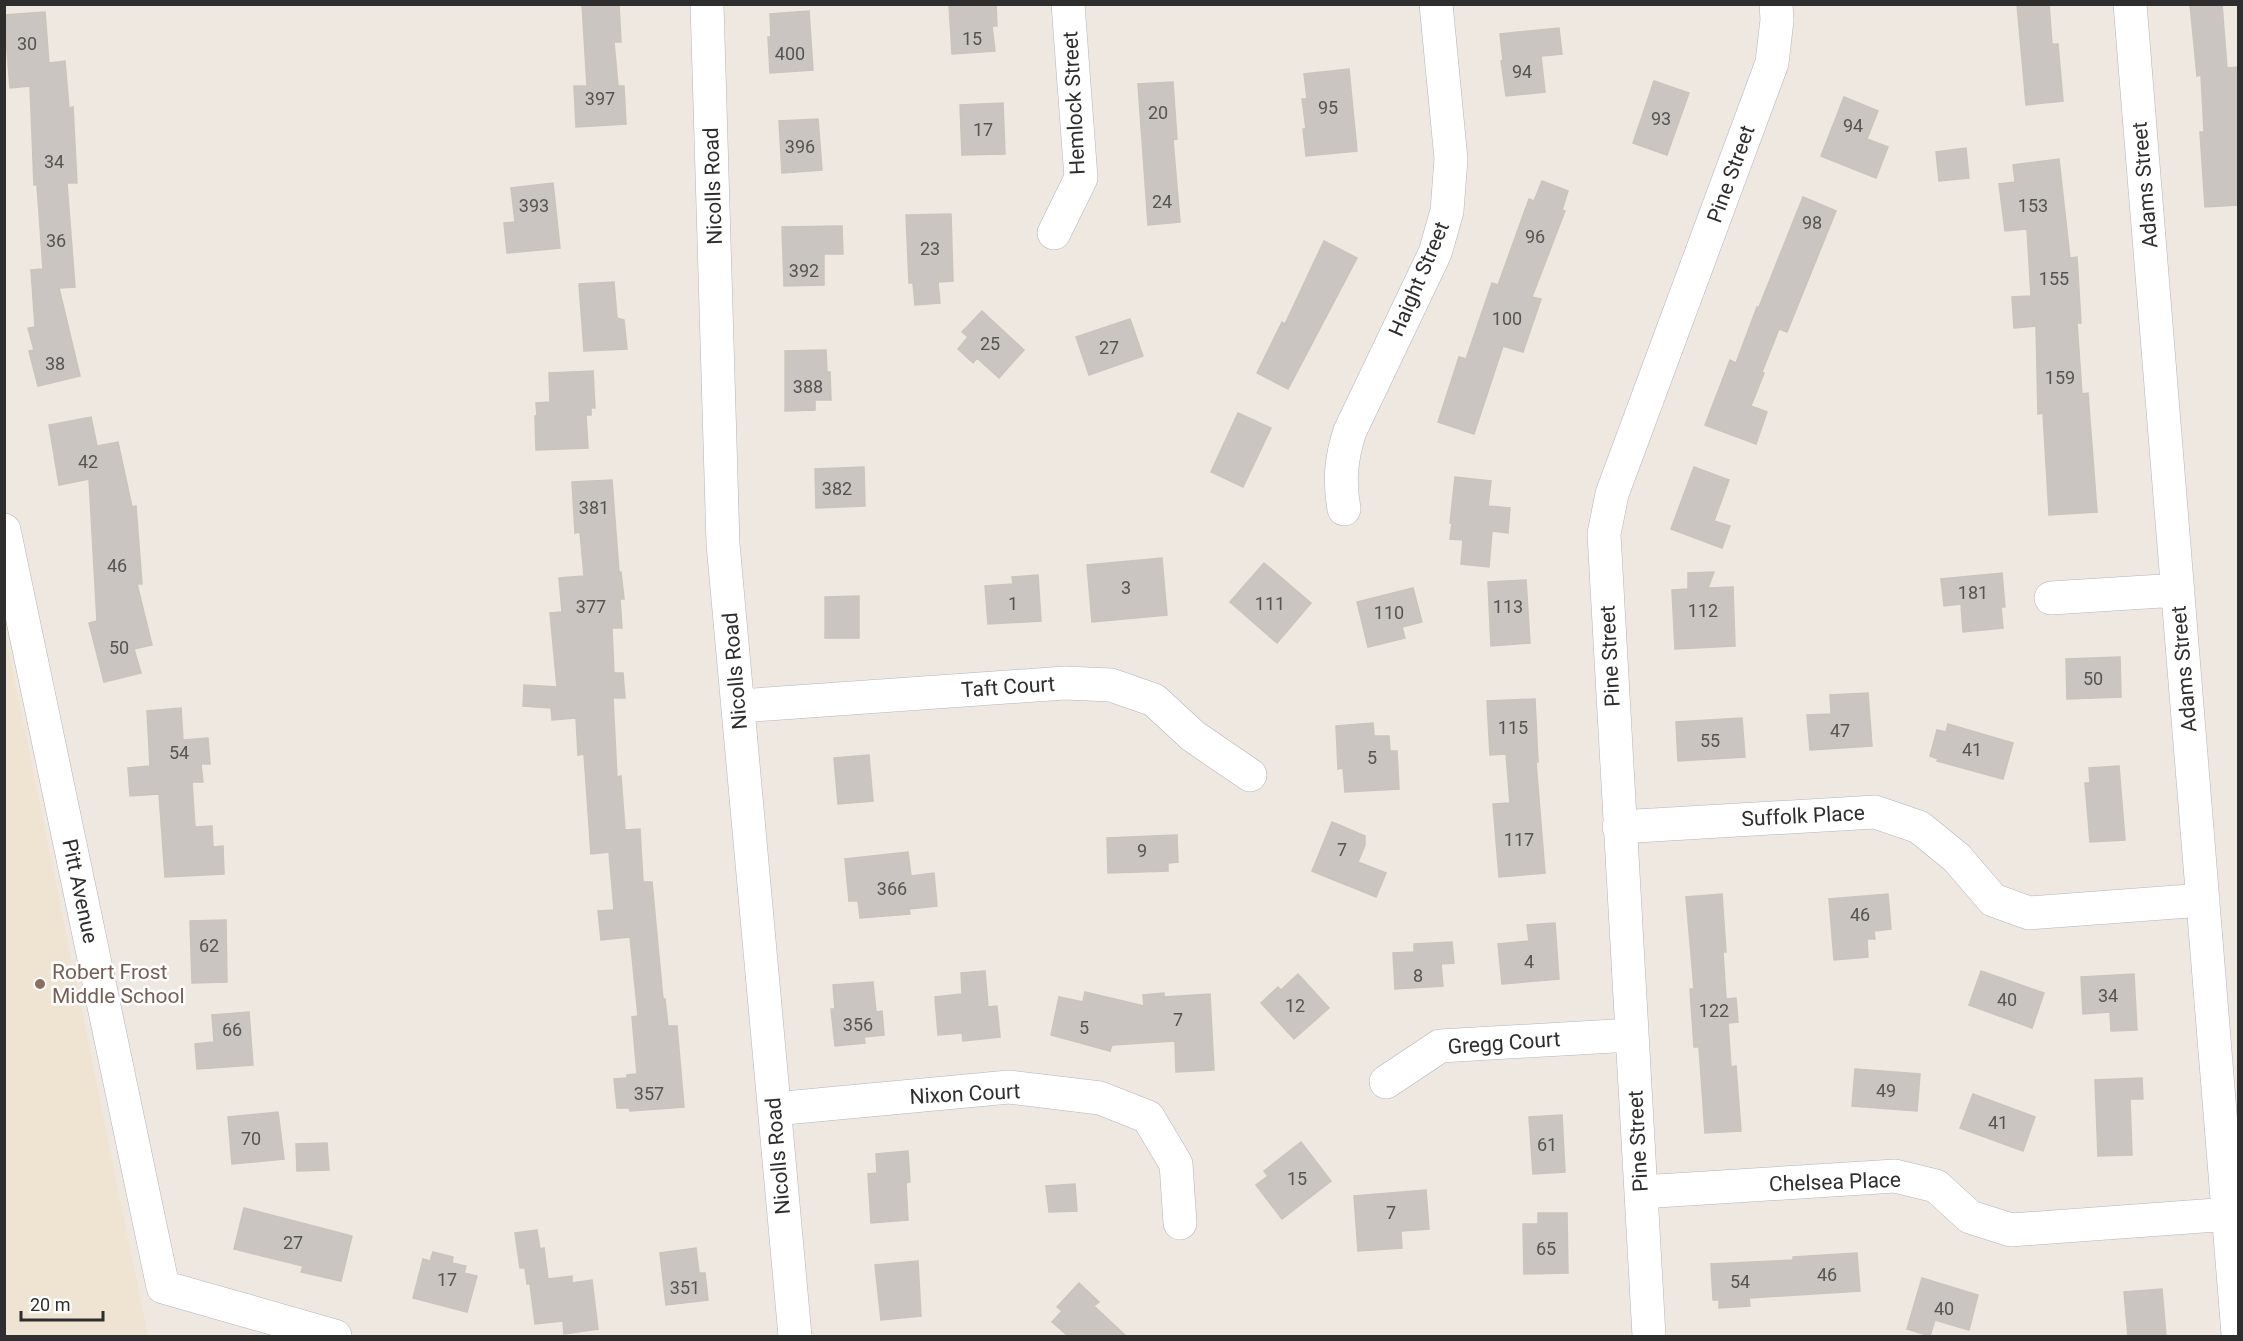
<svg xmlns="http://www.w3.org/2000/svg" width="2243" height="1341" viewBox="0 0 2243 1341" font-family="Roboto,sans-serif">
	<rect width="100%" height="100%" fill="#efe8e1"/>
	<path fill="#efe4d1" d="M4 632H5L148 1336H5Z"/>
	<path fill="#cac5c0" stroke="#cac4ba" stroke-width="1.5" d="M582 4H619L621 42H614L618 86H624L626 124 576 127 574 86H587Z
		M949 4H996L997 26H992L995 51 952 54Z
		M2017 4H2049L2052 44H2058L2063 101 2026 105Z
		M2190 4H2222L2227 68 2238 67V205L2205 207 2200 132H2204L2201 75 2197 76Z
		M809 11 813 70 770 73 768 37H771L770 14Z
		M45 12 49 63 65 61 69 108 73 107 77 183H67L75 287 59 288 80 376 38 386 29 351 34 350 28 328 35 327 31 270 43 269 37 185H34L30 86 10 88 4 15Z
		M1559 28 1562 54 1541 56 1545 92 1506 96 1501 61H1503L1500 34Z
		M1349 69 1357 151 1306 156 1303 129H1306L1302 99H1307L1304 74Z
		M1654 81 1689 93 1667 155 1633 143Z
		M1173 82 1177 139 1173 140 1180 222 1148 225 1138 84Z
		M1844 97 1878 111 1867 139 1888 147 1876 178 1821 156Z
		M1003 103 1005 154 962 155 960 105Z
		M818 119 822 170 782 173 779 121Z
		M1966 148 1969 178 1939 181 1936 152Z
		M2059 159 2070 258 2077 257 2081 323H2077L2082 394 2088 393 2097 512 2049 515 2043 413 2038 414 2036 326 2014 328 2012 297 2031 296 2027 229 2005 231 1999 184 2015 182 2013 165Z
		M1542 181 1568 191 1562 210 1565 211 1532 297 1541 299 1523 352 1503 346 1474 434 1438 422 1459 357 1466 359 1492 283 1498 285 1529 199 1534 201Z
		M553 183 560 248 507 253 504 223 515 222 511 188Z
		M1803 197 1836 211 1787 332 1779 329 1762 372 1764 373 1751 406 1767 412 1756 444 1705 425 1730 360 1736 363 1757 307H1759Z
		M951 214 953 281 938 282 940 303 915 305 913 283H909L906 215Z
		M842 226 843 254H824V285L784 286 782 227Z
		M1324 241 1357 258 1288 389 1257 373 1282 322 1285 324Z
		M614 282 617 318 624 320 627 349 584 351 579 284Z
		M982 311 1024 350 999 378 977 358 973 363 958 349 968 337 962 332Z
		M1130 319 1143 356 1089 375 1076 337Z
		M826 350 827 372H830L831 400H815V410L785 411V351Z
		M593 371 595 408H591V415H586L588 448 536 450 535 416H537L536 403 550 402 549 373Z
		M1238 413 1271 428 1243 487 1211 472Z
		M91 417 97 446 118 442 132 507 136 506 142 584H137L152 645 134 649 141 673 104 682 89 623 97 621 89 479 59 485 49 425Z
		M864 467 865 506 816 508 815 469Z
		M1694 467 1729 480 1714 521 1730 526 1722 548 1671 529Z
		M1455 477 1491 481 1488 506 1510 508 1508 533 1492 531 1489 567 1461 564 1463 540 1450 539 1452 523H1450Z
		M612 480 619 572H621L624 599H620L622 628H612L614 673H623L625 698H613L617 777 621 776 625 830 640 829 643 882H652L663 999H665L668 1026H677L684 1107 630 1111 629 1108H617L614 1079 627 1078V1075L637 1074 632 1017 638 1016 630 937 601 940 598 911 614 910 609 852 591 854 584 754 578 755 576 718 552 720 551 708 523 706 524 685 557 687 550 613 562 612 559 578 584 576 580 532 575 533 572 482Z
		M1162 558 1167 615 1092 622 1087 565Z
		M1264 563 1311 603 1277 643 1230 602Z
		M1714 572 1708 588 1733 587 1735 646 1675 649 1672 590 1688 589V573Z
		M2002 573 2005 607H2001L2003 628 1963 632 1961 604 1944 606 1941 579Z
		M1038 575 1041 621 988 624 985 586 1013 584 1012 577Z
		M1526 580 1530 643 1491 646 1488 582Z
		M1413 588 1422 622 1402 627 1405 638 1368 647 1357 602Z
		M859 596V638H825V597Z
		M2120 657 2121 697 2067 699 2066 659Z
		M1868 693 1872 746 1810 750 1807 715 1831 714 1830 695Z
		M1535 699 1538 762H1536L1545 873 1499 877 1493 804 1510 803 1506 754 1490 755 1487 701Z
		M181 708 183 740 208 738 210 764H201L203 782H192L195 827 212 826 213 847 223 846 224 874 165 877 159 794 130 796 128 768 150 766 147 711Z
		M1742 718 1745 757 1678 761 1676 722Z
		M1373 723 1374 736H1389L1390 751H1397L1399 789 1345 792 1343 768 1338 769 1336 726Z
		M1948 724 2013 743 2003 779 1937 761 1938 759 1930 756 1937 730 1946 732Z
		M869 755 873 801 838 804 834 758Z
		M2119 766 2125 840 2090 842 2085 783H2090L2089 768Z
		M1332 822 1365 836V845L1358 862 1386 873 1376 897 1312 871Z
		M1177 835 1178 862 1168 863V871L1108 873 1107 838Z
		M908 852 911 876 934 873 937 906 909 909 910 914 860 918 858 901H849L845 859Z
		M1722 894 1726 952H1723L1726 999 1736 998 1738 1022 1728 1023 1731 1067 1736 1066 1741 1131 1705 1133 1699 1047H1694L1690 989H1694L1686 897Z
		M1888 894 1891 929 1874 931 1875 939H1867L1868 957 1834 960 1829 899Z
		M226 920 227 982 192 983 190 921Z
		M1555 923 1559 979 1502 984 1498 944 1529 941 1527 925Z
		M1452 942 1454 963 1441 964 1443 986 1395 989 1393 953 1414 952V944Z
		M985 971 988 1007 997 1006 1000 1037 963 1041 962 1033 938 1035 935 997 962 994 961 973Z
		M1981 971 2044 993 2032 1028 1969 1005Z
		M1298 974 1329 1008 1294 1039 1261 1003 1278 987 1281 990Z
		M2134 974 2137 1030 2111 1031 2110 1012 2083 1014 2081 977Z
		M873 982 876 1012 882 1011 884 1035 864 1037 865 1043 835 1046 831 1009H835L833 985Z
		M1085 992 1144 1006 1143 995 1164 993V997L1210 994 1214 1070 1176 1072 1175 1041 1112 1045 1110 1051 1051 1035 1059 997 1083 1002Z
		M249 1012 253 1065 197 1069 195 1044 214 1042 212 1015Z
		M1855 1069 1920 1074 1917 1111 1852 1106Z
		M2142 1078 2143 1099H2130L2132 1155 2098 1156 2095 1080Z
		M1973 1094 2035 1117 2023 1151 1960 1128Z
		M278 1112 284 1159 232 1164 228 1117Z
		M1562 1115 1565 1172 1533 1174 1529 1117Z
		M1301 1142 1331 1181 1282 1219 1256 1185 1268 1176 1264 1171Z
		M327 1143 329 1170 297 1171 296 1144Z
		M908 1151 910 1182 906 1183 908 1220 871 1223 868 1174 877 1173 876 1154Z
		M1075 1184 1077 1211 1049 1212 1046 1186Z
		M1426 1190 1429 1229 1401 1231 1402 1248 1358 1251 1354 1196Z
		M244 1208 352 1236 341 1281 301 1272 303 1266 234 1249Z
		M1538 1213H1567L1568 1273 1524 1274 1523 1224H1538Z
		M537 1230 540 1249 544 1248 548 1279 572 1276V1283L592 1280 598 1329 564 1334 563 1321 535 1324 530 1284H527L525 1268H520L515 1233Z
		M696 1248 699 1273H705L708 1300 666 1305 660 1253Z
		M433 1252 453 1257 452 1263 466 1266 464 1273 477 1276 467 1312 413 1298 423 1259 430 1261Z
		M1857 1253 1860 1291 1749 1298 1750 1306 1719 1308V1300H1713L1711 1264 1793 1260V1257Z
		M918 1261 921 1316 881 1320 875 1265Z
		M1922 1278 1978 1295 1969 1330 1935 1320 1930 1336 1907 1329Z
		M1079 1283 1099 1302 1094 1306 1126 1336H1068L1052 1322 1062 1311 1057 1307Z
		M2162 1289 2166 1336H2128L2124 1292Z"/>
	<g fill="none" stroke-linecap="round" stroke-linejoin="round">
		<defs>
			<path id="minor" d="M707 4 723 544 795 1336
				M2130 4 2238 1334
				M1054 233 1081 178 1068 4
				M1344 509C1339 481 1341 458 1350 431L1435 253 1447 211 1451 159 1436 4
				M4 530 163 1287 335 1336
				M2051 598 2178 590
				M739 706 1065 683 1111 685 1154 700 1193 736 1250 775
				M1619 827 1875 812 1919 827 1957 858 1993 900 2029 913 2203 900
				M1386 1082 1440 1046 1631 1035
				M774 1109 1009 1087 1100 1098 1148 1117 1176 1164 1180 1223
				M1641 1192 1895 1176 1936 1186 1970 1217 2011 1230 2230 1214
				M1649 1336 1604 534 1612 494 1772 63 1777 20 1776 4"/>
		</defs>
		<use href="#minor" stroke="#b1b4bd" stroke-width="34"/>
		<use href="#minor" stroke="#fff" stroke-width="33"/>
	</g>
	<circle fill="#8d6e63" stroke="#fff" stroke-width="2" cx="40" cy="984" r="6"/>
	<g text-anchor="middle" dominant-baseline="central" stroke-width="5" stroke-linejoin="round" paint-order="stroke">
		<g font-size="18" fill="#555452">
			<text x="972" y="38">15</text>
			<text x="27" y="43">30</text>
			<text x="790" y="53">400</text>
			<text x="1522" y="71">94</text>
			<text x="600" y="98">397</text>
			<text x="1328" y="107">95</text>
			<text x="1158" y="112">20</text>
			<text x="1661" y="118">93</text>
			<text x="1853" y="125">94</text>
			<text x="983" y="129">17</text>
			<text x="800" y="146">396</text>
			<text x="54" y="161">34</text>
			<text x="1162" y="201">24</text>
			<text x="534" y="205">393</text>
			<text x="2033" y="205">153</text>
			<text x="1812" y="222">98</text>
			<text x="1535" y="236">96</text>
			<text x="56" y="240">36</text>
			<text x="930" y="248">23</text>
			<text x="804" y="270">392</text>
			<text x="2054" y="278">155</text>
			<text x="1507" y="318">100</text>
			<text x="990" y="343">25</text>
			<text x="1109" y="347">27</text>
			<text x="55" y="363">38</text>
			<text x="2060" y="377">159</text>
			<text x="808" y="386">388</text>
			<text x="88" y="461">42</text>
			<text x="837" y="488">382</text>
			<text x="594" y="507">381</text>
			<text x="117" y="565">46</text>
			<text x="1126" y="587">3</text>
			<text x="1973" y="592">181</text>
			<text x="1013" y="603">1</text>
			<text x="1270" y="603">111</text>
			<text x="591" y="606">377</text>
			<text x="1508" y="606">113</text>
			<text x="1703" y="610">112</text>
			<text x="1389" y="612">110</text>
			<text x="119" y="647">50</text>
			<text x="2093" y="678">50</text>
			<text x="1513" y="727">115</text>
			<text x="1840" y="730">47</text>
			<text x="1710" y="740">55</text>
			<text x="1972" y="749">41</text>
			<text x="179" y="752">54</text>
			<text x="1372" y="757">5</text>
			<text x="1519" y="839">117</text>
			<text x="1342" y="849">7</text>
			<text x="1142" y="850">9</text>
			<text x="892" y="888">366</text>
			<text x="1860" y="914">46</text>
			<text x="209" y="945">62</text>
			<text x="1529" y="961">4</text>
			<text x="1418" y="975">8</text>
			<text x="2108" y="995">34</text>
			<text x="2007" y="999">40</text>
			<text x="1295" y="1005">12</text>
			<text x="1714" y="1010">122</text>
			<text x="1178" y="1019">7</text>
			<text x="858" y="1024">356</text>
			<text x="1084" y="1027">5</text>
			<text x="232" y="1029">66</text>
			<text x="1886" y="1090">49</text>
			<text x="649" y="1093">357</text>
			<text x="1998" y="1122">41</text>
			<text x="251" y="1138">70</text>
			<text x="1547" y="1144">61</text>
			<text x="1297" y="1178">15</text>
			<text x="1391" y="1212">7</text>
			<text x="293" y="1242">27</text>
			<text x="1546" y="1248">65</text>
			<text x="1827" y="1274">46</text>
			<text x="447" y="1279">17</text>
			<text x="1740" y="1281">54</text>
			<text x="685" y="1287">351</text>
			<text x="1944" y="1308">40</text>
		</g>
		<g font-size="21" fill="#2e2e2e" stroke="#fff">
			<text transform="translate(1074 103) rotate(-93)">Hemlock Street</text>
			<text transform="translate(1731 174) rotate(-70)">Pine Street</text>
			<text transform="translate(2145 185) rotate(-95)">Adams Street</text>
			<text transform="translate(713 186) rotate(-92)">Nicolls Road</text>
			<text transform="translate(1419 279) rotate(-67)">Haight Street</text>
			<text transform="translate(1610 656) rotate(-93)">Pine Street</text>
			<text transform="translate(2184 669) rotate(-95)">Adams Street</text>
			<text transform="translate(735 671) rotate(-95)">Nicolls Road</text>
			<text transform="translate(1008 687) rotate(-4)">Taft Court</text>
			<text transform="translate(1803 816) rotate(-3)">Suffolk Place</text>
			<text transform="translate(80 891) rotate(78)">Pitt Avenue</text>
			<text transform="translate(1504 1043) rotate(-4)">Gregg Court</text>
			<text transform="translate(965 1094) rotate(-3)">Nixon Court</text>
			<text transform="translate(1638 1141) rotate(-93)">Pine Street</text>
			<text transform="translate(778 1156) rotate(-95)">Nicolls Road</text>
			<text transform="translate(1835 1182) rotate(-2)">Chelsea Place</text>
		</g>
		<g font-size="21" fill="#785e54" stroke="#fff" text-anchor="start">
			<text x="52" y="972">Robert Frost<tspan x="52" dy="24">Middle School</tspan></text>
		</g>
	</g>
	<rect width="2243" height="1341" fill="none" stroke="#2e2e2e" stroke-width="12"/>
	<path d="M21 1311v9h82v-9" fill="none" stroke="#2e2e2e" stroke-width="3"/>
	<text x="30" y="1311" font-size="18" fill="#2e2e2e" stroke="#ffffff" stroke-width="4.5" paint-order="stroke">20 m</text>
</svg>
